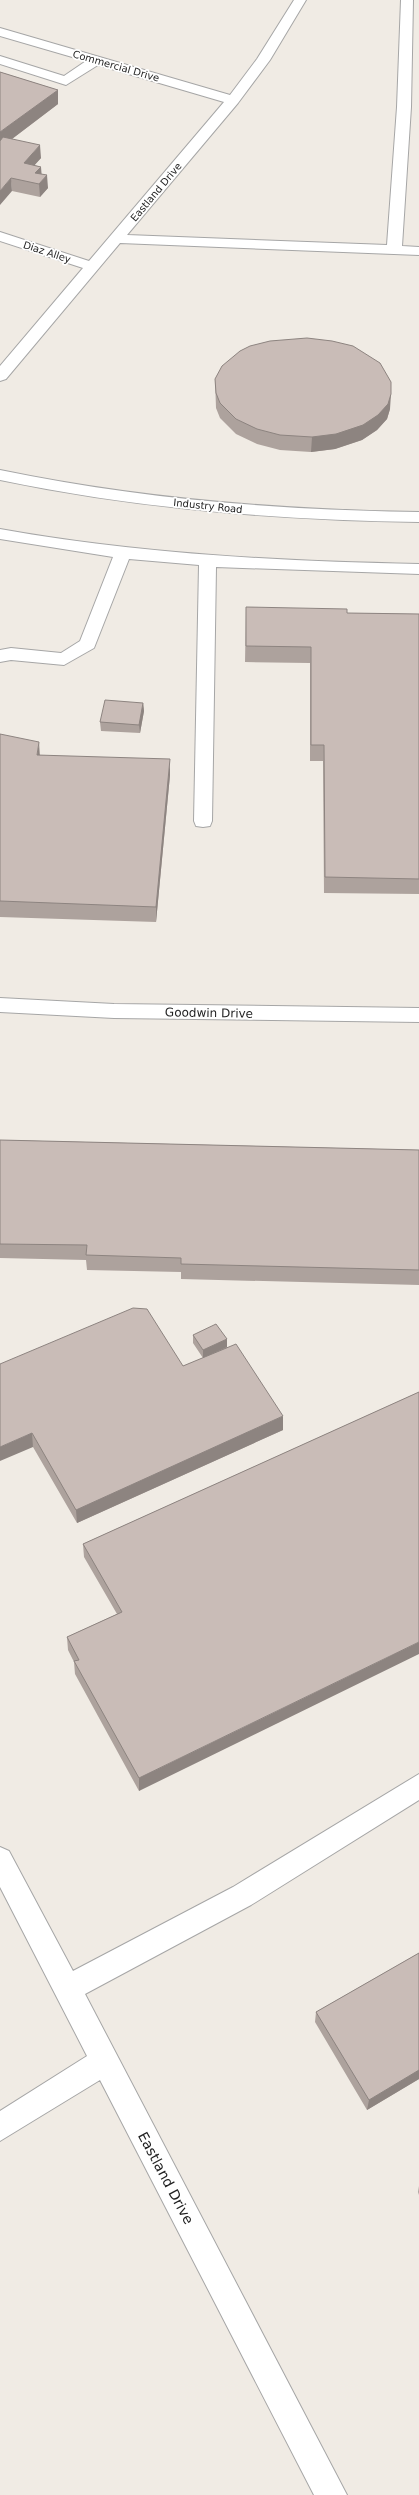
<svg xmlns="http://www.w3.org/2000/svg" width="419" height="2495" viewBox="0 0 419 2495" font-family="'DejaVu Sans',sans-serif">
	<rect width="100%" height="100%" fill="#f0ebe4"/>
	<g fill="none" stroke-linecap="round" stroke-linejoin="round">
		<defs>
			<path id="minor" d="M294 0H306L270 60 238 103 127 235 387 245 397 107 401 0H413L411 107 402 246 419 247V255L120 243 6 379 0 381V366L83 268 0 241V232L89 261 224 102 98 65 66 85 0 64V56L64 76 86 61 0 36V28L230 95 257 59Z
				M0 470C139 499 278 510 419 512V522C278 520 139 509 0 480Z
				M0 529C139 554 278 561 419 564V574L216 567 212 821 210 826 203 827 196 826 194 821 199 565 129 559 94 648 64 665 11 660 0 662V650L11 648 61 653 80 641 113 557 0 539Z
				M0 998 114 1004 419 1008V1022L114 1018 0 1012Z
				M419 1774V1800L251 1905 85 1994 347 2495H314L100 2080 0 2141V2111L87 2056 0 1887V1847L9 1851 73 1971 233 1887Z"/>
		</defs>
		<use href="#minor" stroke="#a6a6a6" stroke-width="2"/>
		<use href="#minor" fill="#fff" fill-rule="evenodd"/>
	</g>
	<path fill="#ada29d" d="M0 72 58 90V104L12 139 41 158 34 165 41 167V174L48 188 40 197 12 191Z
		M215 379 390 409 387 419 377 430 362 440 335 449 311 452 280 450 257 444 236 434 220 418 216 408Z
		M246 607 347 613 419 614V894L324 893 323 761H310V663L245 662Z
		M143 703 144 711 140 733 101 731 100 722Z
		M0 734 40 755 170 775 156 922 0 917Z
		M0 1140 419 1150V1285L181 1279V1272L87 1270 86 1260 0 1258Z
		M193 1335 227 1339V1347L283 1430 77 1523 33 1447 0 1364 183 1366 203 1358 193 1343Z
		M419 1392 139 1791 75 1674 74 1662 68 1650 67 1637 117 1614 84 1557 83 1544Z
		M419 1953V2079L367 2110 315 2022 316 2012Z
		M419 2186V2195L418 2192Z"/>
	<path fill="#8d8480" d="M58 90V104L0 148V132Z
		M40 145 41 158 25 176 24 163Z
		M41 167 42 179 35 173Z
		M47 175 48 188 40 197 39 184Z
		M11 178 12 191 0 205V191Z
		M391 394 390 409 387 419 377 430 362 440 335 449 311 452 312 437Z
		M143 703 144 711 140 733 139 725Z
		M39 742 40 758 37 755Z
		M170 759V775L156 922V907Z
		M227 1339V1347L203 1358V1350Z
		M283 1416V1430L77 1523 76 1510Z
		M32 1433 33 1447 0 1461V1447Z
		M419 1642V1654L139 1791V1778Z
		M419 2070V2079L367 2110 369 2100Z"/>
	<path fill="#c9bcb7" stroke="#8d8480" d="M0 72 58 90 0 132Z
		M3 137 40 145 24 163 41 167 35 173 47 175 39 184 11 178 0 191V141Z
		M307 338 332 341 353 346 380 363 391 382V394L388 404 378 415 363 425 336 434 312 437 280 435 257 429 236 419 220 403 216 393 215 379 222 366 240 351 250 346 270 341Z
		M246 607 347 609V613L419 614V879L325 877 324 745H311V647L246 646Z
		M105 700 143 703 139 725 100 722Z
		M0 734 39 742 37 755 170 759 156 907 0 901Z
		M0 1140 419 1150V1270L181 1264V1258L86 1255 87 1245 0 1244Z
		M133 1308 147 1309 183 1366 236 1344 283 1416 76 1510 32 1433 0 1447V1364Z
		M216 1324 227 1339 203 1350 193 1335Z
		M419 1392V1642L139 1778 74 1661 79 1660 67 1637 122 1612 83 1544Z
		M419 1953V2070L369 2100 316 2012Z"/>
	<g text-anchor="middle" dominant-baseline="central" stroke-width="3.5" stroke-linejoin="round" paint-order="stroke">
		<g font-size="10" fill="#1f1f1f" stroke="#fff">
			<text transform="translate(116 66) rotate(16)">Commercial Drive</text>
			<text transform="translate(156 192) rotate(-50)">Eastland Drive</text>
			<text transform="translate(47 252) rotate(18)">Diaz Alley</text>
			<text transform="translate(208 506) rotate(6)">Industry Road</text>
		</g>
		<g font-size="12" fill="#1f1f1f" stroke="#fff">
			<text transform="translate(209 1013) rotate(1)">Goodwin Drive</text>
		</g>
		<g font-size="14" fill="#1f1f1f" stroke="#fff">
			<text transform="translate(166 2178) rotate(62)">Eastland Drive</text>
		</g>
	</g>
</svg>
